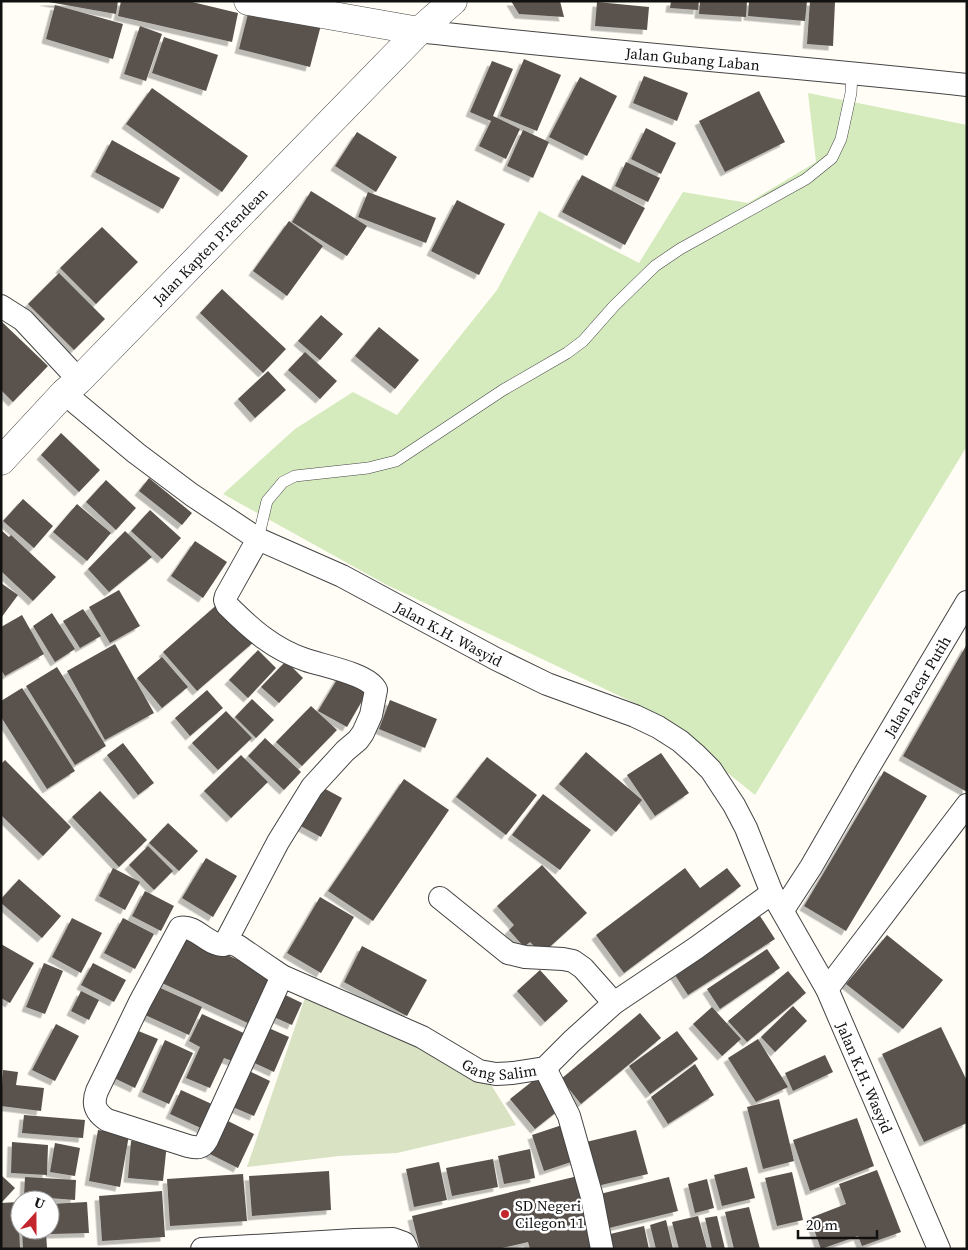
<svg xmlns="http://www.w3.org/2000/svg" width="968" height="1250" viewBox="0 0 968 1250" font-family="'Source Serif 4',serif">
	<defs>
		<filter id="shadow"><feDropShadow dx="-4.5" dy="4.5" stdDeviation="0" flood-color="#0004"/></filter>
	</defs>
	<rect width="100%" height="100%" fill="#fffdf5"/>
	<path fill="#d5ebbd" d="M808 93 967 125V446L755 795 651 711 385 584 223 494 295 429 353 392 397 415 497 290 539 211 639 263 683 192 748 203 816 162Z"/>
	<path fill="#d9e3c4" d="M308 989 472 1054 516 1125 397 1153 339 1156 247 1167Z"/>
	<path fill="#5a524d" filter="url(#shadow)" d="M43 1H118L116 14Z
		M121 1H188L238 13 232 42 118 16Z
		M511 1H560L564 17 519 14Z
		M671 1H699L698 10 670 8Z
		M700 1H747L746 17 699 14Z
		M749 1H807L805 21 748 16Z
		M810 1 835 2 833 46 807 44Z
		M597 2 649 7 647 30 595 26Z
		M55 5 123 24 113 59 46 39Z
		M250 6 321 25 310 67 239 49Z
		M140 26 162 34 146 81 124 74Z
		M164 37 218 55 206 91 152 73Z
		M524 59 561 75 537 131 500 116Z
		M492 61 513 69 493 116 520 129 506 159 479 146 491 121 470 112Z
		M644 76 688 93 677 121 633 103Z
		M580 77 617 96 587 156 549 137Z
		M152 88 248 156 222 192 126 124Z
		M759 91 785 142 725 172 699 121Z
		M646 128 676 143 661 174 631 159Z
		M523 130 549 142 533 178 507 166Z
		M357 132 397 157 376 192 335 166Z
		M112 140 180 178 163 209 95 172Z
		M626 162 660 178 648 202 615 186Z
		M582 175 645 208 625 245 562 212Z
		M311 191 367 226 347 256 292 222Z
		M368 192 436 218 426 243 358 217Z
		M457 200 505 224 479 275 431 251Z
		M289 221 323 246 287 296 253 271Z
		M102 227 138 262 96 304 60 268Z
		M59 273 105 319 74 350 28 304Z
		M222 289 286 349 263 373 200 313Z
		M321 315 343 334 320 360 298 341Z
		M1 321 48 366 13 402 1 390Z
		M379 327 419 360 395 389 355 356Z
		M305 352 337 381 320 399 288 370Z
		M268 371 286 390 255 418 238 399Z
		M61 433 100 470 79 492 41 455Z
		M149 478 192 513 182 525 139 491Z
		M106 480 136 508 116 530 86 502Z
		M23 499 53 526 34 548 3 521Z
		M77 504 111 533 87 561 53 532Z
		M150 510 181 538 162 559 131 531Z
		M1 530 9 537 11 535 56 577 33 601 1 571Z
		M125 531 152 557 109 592 88 569Z
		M195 541 227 562 203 598 171 576Z
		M1 583 18 595 1 618Z
		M119 590 140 626 110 643 89 607Z
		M220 602 255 641 197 691 163 652Z
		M83 609 101 636 80 648 63 621Z
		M52 613 75 649 55 662 33 626Z
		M22 615 44 654 5 676 1 670V627Z
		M115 644 154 713 105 740 67 671Z
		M967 644V792L903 756Z
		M258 650 276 668 248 698 229 680Z
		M162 657 188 687 162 708 137 678Z
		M286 661 303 678 279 703 261 687Z
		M57 667 106 746 75 765 26 686Z
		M341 673 369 689 347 727 318 711Z
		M22 688 75 771 47 789 1 717V701Z
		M207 690 223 708 190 736 175 718Z
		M252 699 274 720 256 738 235 717Z
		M390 700 437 719 425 748 379 729Z
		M311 706 337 730 302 766 276 742Z
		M226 711 252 738 218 770 192 743Z
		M265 738 301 772 284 790 248 756Z
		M123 743 154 783 138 795 107 755Z
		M586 752 642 800 616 832 559 784Z
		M661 753 689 793 655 816 627 775Z
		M241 755 268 782 231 818 204 791Z
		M487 757 537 795 506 835 456 797Z
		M5 760 71 827 43 856 1 815V764Z
		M884 771 927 796 846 931 804 906Z
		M404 779 449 810 373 921 328 891Z
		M318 785 342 798 321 837 297 824Z
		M100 791 147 840 119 867 72 817Z
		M543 794 591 830 560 870 512 835Z
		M168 823 198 851 179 871 149 843Z
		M148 846 173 871 154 890 129 865Z
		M206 858 237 876 213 917 182 898Z
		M542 865 587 913 542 954 530 942 524 947 509 930 514 925 497 906Z
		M113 868 140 882 125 910 99 896Z
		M685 868 700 888 727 868 741 886 624 973 596 935Z
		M19 879 61 916 42 938 1 903V899Z
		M145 891 174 906 161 931 132 916Z
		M320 897 354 917 321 973 287 953Z
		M760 916 775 939 688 995 673 972Z
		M72 918 102 933 81 973 52 957Z
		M123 918 154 934 135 969 104 953Z
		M887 935 943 980 903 1029 846 984Z
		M186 936 275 977 250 1024 162 983Z
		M1 944 34 963 10 1003 1 998Z
		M362 946 427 980 407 1016 344 982Z
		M767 949 780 968 720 1009 707 989Z
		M44 963 63 971 45 1014 26 1007Z
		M93 963 126 980 114 1002 81 985Z
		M540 970 568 1001 545 1022 517 991Z
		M788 971 806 993 747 1042 728 1021Z
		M156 986 202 1007 189 1035 143 1014Z
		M81 991 99 1000 89 1020 71 1011Z
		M277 991 302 1003 292 1025 267 1014Z
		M793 1006 807 1021 775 1052 761 1037Z
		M712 1007 741 1039 722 1056 693 1024Z
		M640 1013 661 1038 581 1104 561 1079Z
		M202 1014 248 1035 235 1062 224 1058 210 1088 186 1078 200 1047 189 1041Z
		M56 1024 79 1036 55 1081 32 1070Z
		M262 1025 289 1037 274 1072 246 1059Z
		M941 1027 967 1081V1123L924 1142 882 1054Z
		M136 1030 158 1039 135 1088 114 1078Z
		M677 1031 698 1059 650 1094 629 1066Z
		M758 1039 788 1087 756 1102 728 1058Z
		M165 1040 193 1053 169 1104 142 1092Z
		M825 1055 833 1072 793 1091 785 1073Z
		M695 1064 714 1095 668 1124 651 1097Z
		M245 1069 270 1081 254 1116 228 1105Z
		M3 1070 18 1072 16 1085 44 1088 41 1111 1 1106Z
		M539 1076 564 1106 535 1129 510 1099Z
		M181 1090 214 1105 203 1129 170 1114Z
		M779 1099 794 1161 763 1169 747 1107Z
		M24 1115 85 1120 83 1138 22 1133Z
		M857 1118 874 1166 810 1191 793 1140Z
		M226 1120 254 1134 238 1168 210 1154Z
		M568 1123 580 1159 544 1171 532 1135Z
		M98 1130 129 1135 120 1187 89 1181Z
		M636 1130 648 1174 597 1186 586 1142Z
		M131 1141 167 1143 163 1181 128 1178Z
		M12 1142 48 1145 47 1175 11 1173Z
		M55 1143 80 1148 75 1176 50 1172Z
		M530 1149 535 1178 504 1184 498 1156Z
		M493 1159 498 1187 452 1196 446 1168Z
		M439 1162 447 1200 414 1207 406 1169Z
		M747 1167 755 1198 722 1206 714 1175Z
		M877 1170 901 1232 862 1246 858 1236 821 1249 810 1218 846 1204 839 1184Z
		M329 1171 331 1210 252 1216 249 1176Z
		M792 1172 803 1220 777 1226 765 1178Z
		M243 1174 247 1221 170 1226 167 1179Z
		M1 1175 15 1188 2 1202 1 1201Z
		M578 1176 595 1249H530L528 1242 498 1249H420L412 1216Z
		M25 1177 76 1180 75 1200 24 1196Z
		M669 1177 678 1211 609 1228 600 1194Z
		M707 1179 714 1208 695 1213 688 1184Z
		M162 1191 165 1237 102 1241 99 1196Z
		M18 1202 20 1249H1V1203Z
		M87 1202 89 1233 51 1234 50 1204Z
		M749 1207 760 1249H734L725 1212Z
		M698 1216 707 1249H679L672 1222Z
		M717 1216 725 1249H712L705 1218Z
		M666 1220 673 1249H656L650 1225Z
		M644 1226 649 1249H610L606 1235Z
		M22 1230H46L47 1249H23Z"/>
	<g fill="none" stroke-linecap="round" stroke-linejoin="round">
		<defs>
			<path id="service" d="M258 539 267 501 283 482 295 476 368 468 396 461 503 390 567 353 583 341 614 306 655 266 680 249 806 179 832 158 841 139 851 93 852 72"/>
			<g id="minor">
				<path id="s1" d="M419 31C601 52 784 65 967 85"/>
				<path d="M1 306 23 320 79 380"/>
				<path id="s2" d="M64 393 136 453 192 495 258 539 342 576 496 659 547 684 635 716 658 727 680 741 696 755 711 770 734 805 746 828 772 893 827 989 939 1249"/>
				<path d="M258 539 226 596 225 600 227 605C251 629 273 649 306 660 323 666 369 674 376 690L371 715 363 733 358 740 345 751 312 787 278 842 224 945C208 946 195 924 180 928L140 1002 97 1091C92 1104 95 1112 107 1120L188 1146C197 1148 202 1149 207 1140L282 976"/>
				<path d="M440 898 508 953 525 957 563 959 573 961 583 968 614 1003"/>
				<path id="s3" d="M783 910 811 867 867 770 967 602"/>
				<path id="s4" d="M227 942 238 946 282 976 422 1037 479 1071 496 1074 513 1073 545 1068 572 1041 614 1003 696 948 772 893"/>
				<path d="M827 989 967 805"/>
				<path d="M545 1068 569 1116 592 1197 602 1249"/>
				<path d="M202 1249 355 1240 393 1239 404 1243 407 1249"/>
			</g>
			<g id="tertiary">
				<path d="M248 1 419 31"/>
				<path id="s5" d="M1 461 64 393 79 380 419 31 453 1"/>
			</g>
		</defs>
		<use href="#service" stroke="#444" stroke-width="12"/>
		<use href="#minor" stroke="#444" stroke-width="24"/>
		<use href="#tertiary" stroke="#444" stroke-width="29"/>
		<use href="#service" stroke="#fff" stroke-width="11"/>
		<use href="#minor" stroke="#fff" stroke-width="22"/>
		<use href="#tertiary" stroke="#fff" stroke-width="28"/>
	</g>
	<circle fill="#c4262e" stroke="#fff" stroke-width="2" cx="505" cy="1214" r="5"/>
	<g text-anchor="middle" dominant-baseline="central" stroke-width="5" stroke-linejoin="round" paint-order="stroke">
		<g font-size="15" fill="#111" stroke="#fff">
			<text stroke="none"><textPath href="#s1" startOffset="275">Jalan Gubang Laban</textPath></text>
			<text stroke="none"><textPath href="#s5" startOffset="300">Jalan Kapten P.Tendean</textPath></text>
			<text stroke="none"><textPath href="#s2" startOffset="456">Jalan K.H. Wasyid</textPath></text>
			<text stroke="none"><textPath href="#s3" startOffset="261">Jalan Pacar Putih</textPath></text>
			<text stroke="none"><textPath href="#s4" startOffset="304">Gang Salim</textPath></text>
			<text stroke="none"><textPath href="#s2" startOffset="1099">Jalan K.H. Wasyid</textPath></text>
		</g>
		<g font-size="15" fill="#111" stroke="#fff" text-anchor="start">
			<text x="515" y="1205">SD Negeri<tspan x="515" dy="17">Cilegon 11</tspan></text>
		</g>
	</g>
	<rect width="968" height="1250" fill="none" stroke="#111111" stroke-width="5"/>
	<g transform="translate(35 1215) rotate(21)"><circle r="24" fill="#ffffff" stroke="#a0a0a0"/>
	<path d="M0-4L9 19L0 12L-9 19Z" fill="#c4262e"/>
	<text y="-8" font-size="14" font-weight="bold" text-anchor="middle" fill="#111111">U</text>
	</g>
	<path d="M798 1230v8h79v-8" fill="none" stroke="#111111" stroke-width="2.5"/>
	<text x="806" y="1230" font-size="15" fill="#111111" stroke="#ffffff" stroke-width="4" paint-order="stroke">20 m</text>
</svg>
